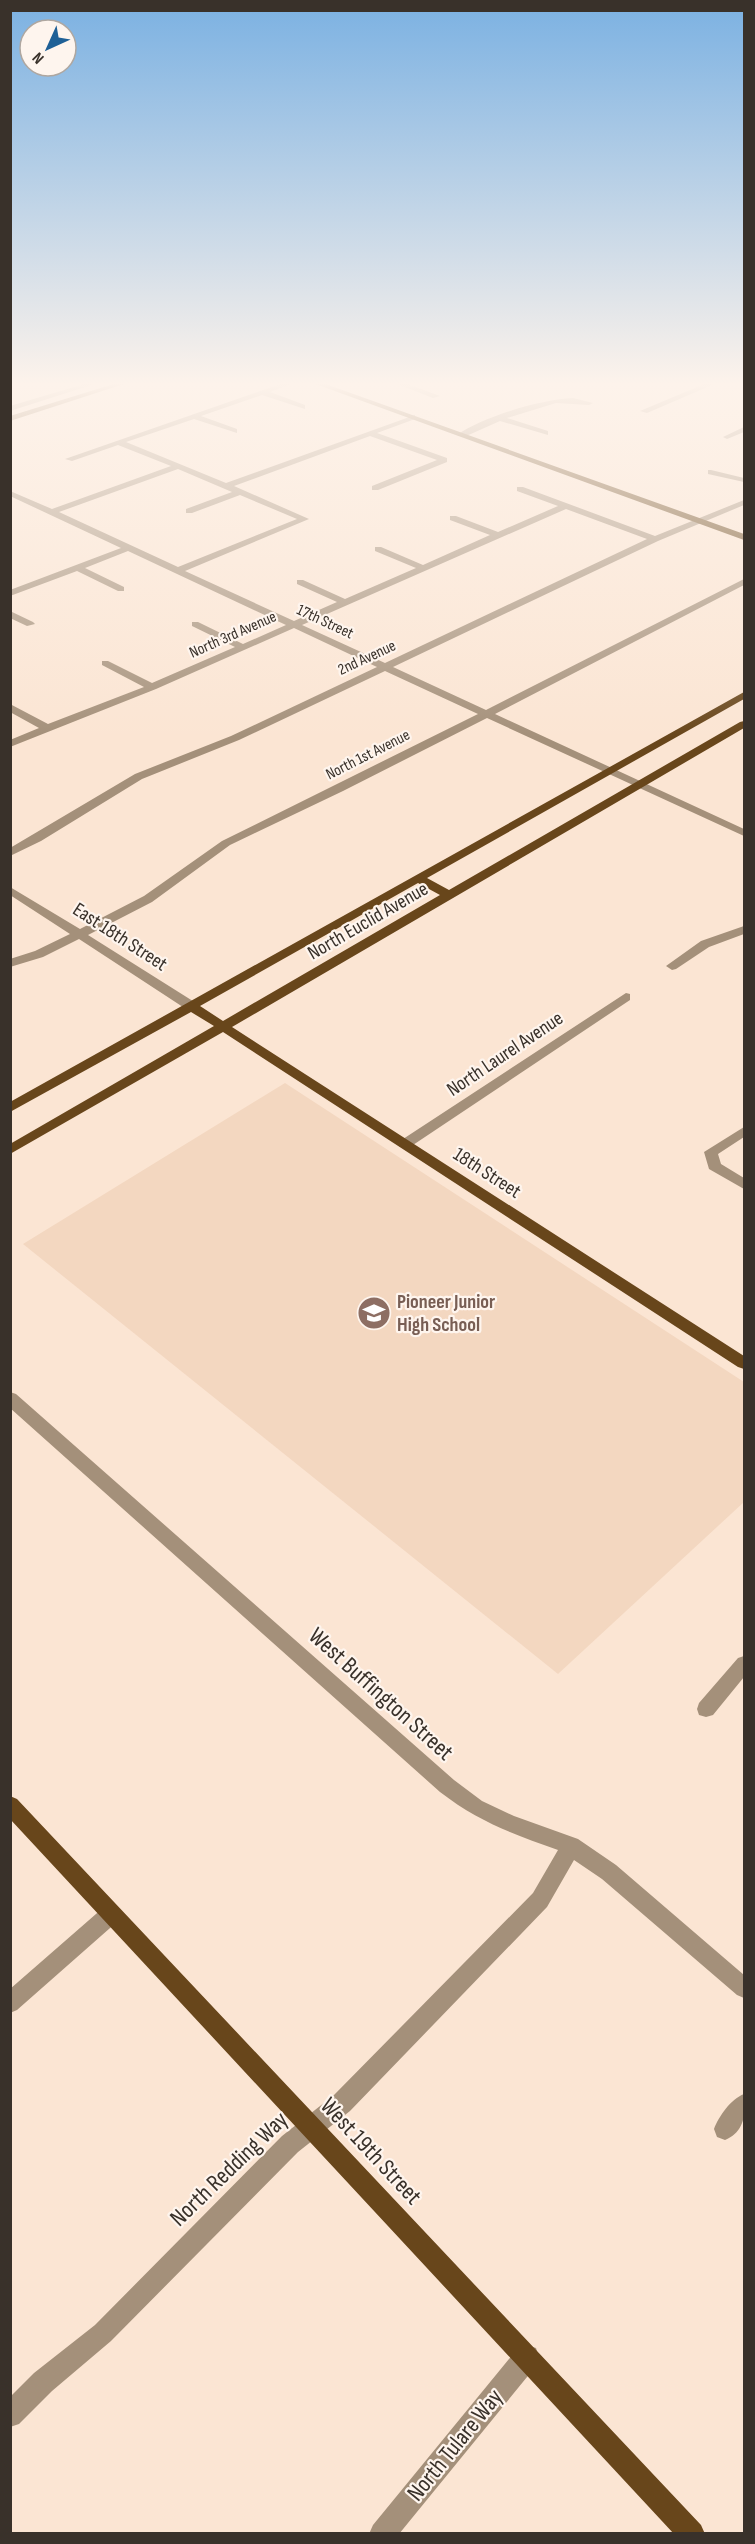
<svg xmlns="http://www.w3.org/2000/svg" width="755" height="2544" viewBox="0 0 755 2544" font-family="'Sofia Sans Condensed',sans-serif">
	<rect width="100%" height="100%" fill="#fbe5d3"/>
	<path fill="#f3d7c0" d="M285 1083 744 1382V1502L558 1674 23 1244Z"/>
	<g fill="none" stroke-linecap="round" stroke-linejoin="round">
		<path fill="#a4907a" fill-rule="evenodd" d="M91 382H101L10 411V406Z
			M286 382H296L270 392 305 405V409L262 395 201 416 237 429V433L194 419 126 442 226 483 415 415V419L377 433 447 458V462L378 490H372V486L437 460 370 436 234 486 309 519 185 571 294 621 337 602 297 584V580H303L345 599 416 568 375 551V547H381L423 565 490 535 450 520V516H456L498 532 558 506 517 491V487H523L655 536 744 500V505L658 541 393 667 486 710 744 579V585L495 714 744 829V836L487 718 343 791 230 845 152 902 88 935 196 1003V1009H186L79 939 43 957 10 967V959L35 951 70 934 10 895V887L80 929 144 896 222 841 478 714 385 671 239 740 142 779 41 841 10 856V848L135 774 231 736 377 667 294 628 156 689 10 747V740L39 728 10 712V704L48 724 144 687 102 665V661H108L152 683 235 647 192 626V622H198L243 644 286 625 128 551 85 568 124 587V591H118L77 571 10 596V590L121 548 10 496V491L52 509 171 466 118 445 72 461 65 459ZM178 469 232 492 186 509V513H192L240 495 297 519 178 567 59 512ZM566 509 647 539 385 663 302 625Z
			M392 382H402L440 396 433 398Z
			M709 382H719L647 413 640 411Z
			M573 398 593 403 589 405 556 403 507 418 548 431V435L500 421 464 437 457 435C482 417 542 399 573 398Z
			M744 427V432L727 439 723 437Z
			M711 470 744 478V482L708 474V470Z
			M10 611 33 622 35 624 27 626 10 618Z
			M744 926V934L709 947 676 969 672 970 666 966 701 941Z
			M626 993 630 994V1000L410 1147H400L398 1144 400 1141Z
			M744 1127V1137L718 1154 721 1164 744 1178V1189L709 1169 704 1152Z
			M10 1392 16 1394 454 1780 482 1801 514 1816 578 1839 616 1865 744 1975V1998L737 1995 602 1879 574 1860 547 1907 350 2111 298 2152 111 2341 52 2391 19 2424 10 2427V2397L34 2373 95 2325 282 2136 334 2095 533 1893 558 1850C513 1834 479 1822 440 1792L10 1408Z
			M744 1656V1677L713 1715 706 1717 699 1715 697 1709 699 1703 738 1658Z
			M111 1904 118 1907 121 1914 118 1921 17 2010 10 2013V1989L104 1907Z
			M744 2094C746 2113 745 2132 725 2140L717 2137 714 2129C719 2116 731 2099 744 2094Z
			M527 2345 536 2348 539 2357 536 2366 399 2534H369L373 2525 518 2348Z"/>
		<path fill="#68461b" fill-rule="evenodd" d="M120 382H130L10 421V416Z
			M310 382H320L744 534V540Z
			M744 692V699L427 878 449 890 740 722 744 721V728L232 1027 744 1356V1369L738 1367 223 1032 10 1154V1144L214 1026 191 1012 10 1112V1102ZM418 883 440 895 223 1021 200 1006Z
			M10 1796 17 1799 701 2525 705 2534H674L10 1819Z"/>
	</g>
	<linearGradient id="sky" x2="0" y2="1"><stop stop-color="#7bb1e2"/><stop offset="0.52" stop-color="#fdf3eb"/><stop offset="1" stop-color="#fdf3eb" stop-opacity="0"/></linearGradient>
	<rect width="755" height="738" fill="url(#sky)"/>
	<defs>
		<symbol id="school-disc" viewBox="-11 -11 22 22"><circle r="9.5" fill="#8d6e63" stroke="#fef5ee"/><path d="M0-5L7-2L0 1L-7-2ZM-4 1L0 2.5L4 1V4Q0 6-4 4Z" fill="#fff"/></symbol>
	</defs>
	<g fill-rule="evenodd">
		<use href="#school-disc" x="355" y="1294" width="38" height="38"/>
	</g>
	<g text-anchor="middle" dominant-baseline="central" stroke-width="4.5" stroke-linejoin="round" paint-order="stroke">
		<g font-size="16" fill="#39312a" stroke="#fef5ee">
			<text transform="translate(325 622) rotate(25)">17th Street</text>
			<text transform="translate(233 635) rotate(-24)">North 3rd Avenue</text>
			<text transform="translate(367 658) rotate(-25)">2nd Avenue</text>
			<text transform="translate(368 755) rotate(-27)">North 1st Avenue</text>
		</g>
		<g font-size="20" fill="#39312a" stroke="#fef5ee">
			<text transform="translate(368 921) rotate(-30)">North Euclid Avenue</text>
			<text transform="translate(120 937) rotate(33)">East 18th Street</text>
			<text transform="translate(505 1054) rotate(-34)">North Laurel Avenue</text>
			<text transform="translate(487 1173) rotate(33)">18th Street</text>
		</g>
		<g font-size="20" font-weight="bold" fill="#785e54" stroke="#fef5ee" text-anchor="start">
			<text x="397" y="1302">Pioneer Junior<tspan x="397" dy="23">High School</tspan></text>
		</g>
		<g font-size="24" fill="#39312a" stroke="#fef5ee">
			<text transform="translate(381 1694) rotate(42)">West Buffington Street</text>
			<text transform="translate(371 2151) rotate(47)">West 19th Street</text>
			<text transform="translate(229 2169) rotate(-44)">North Redding Way</text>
			<text transform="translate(455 2445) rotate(-51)">North Tulare Way</text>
		</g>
	</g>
	<rect width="755" height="2544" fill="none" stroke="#39312a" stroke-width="24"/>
	<g transform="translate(48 48) rotate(225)"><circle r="28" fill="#fef5ee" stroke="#afa7a0" stroke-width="1.5"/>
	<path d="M0-4.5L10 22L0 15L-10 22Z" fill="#1f6096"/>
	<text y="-9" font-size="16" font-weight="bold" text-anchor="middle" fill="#39312a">N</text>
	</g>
</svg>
